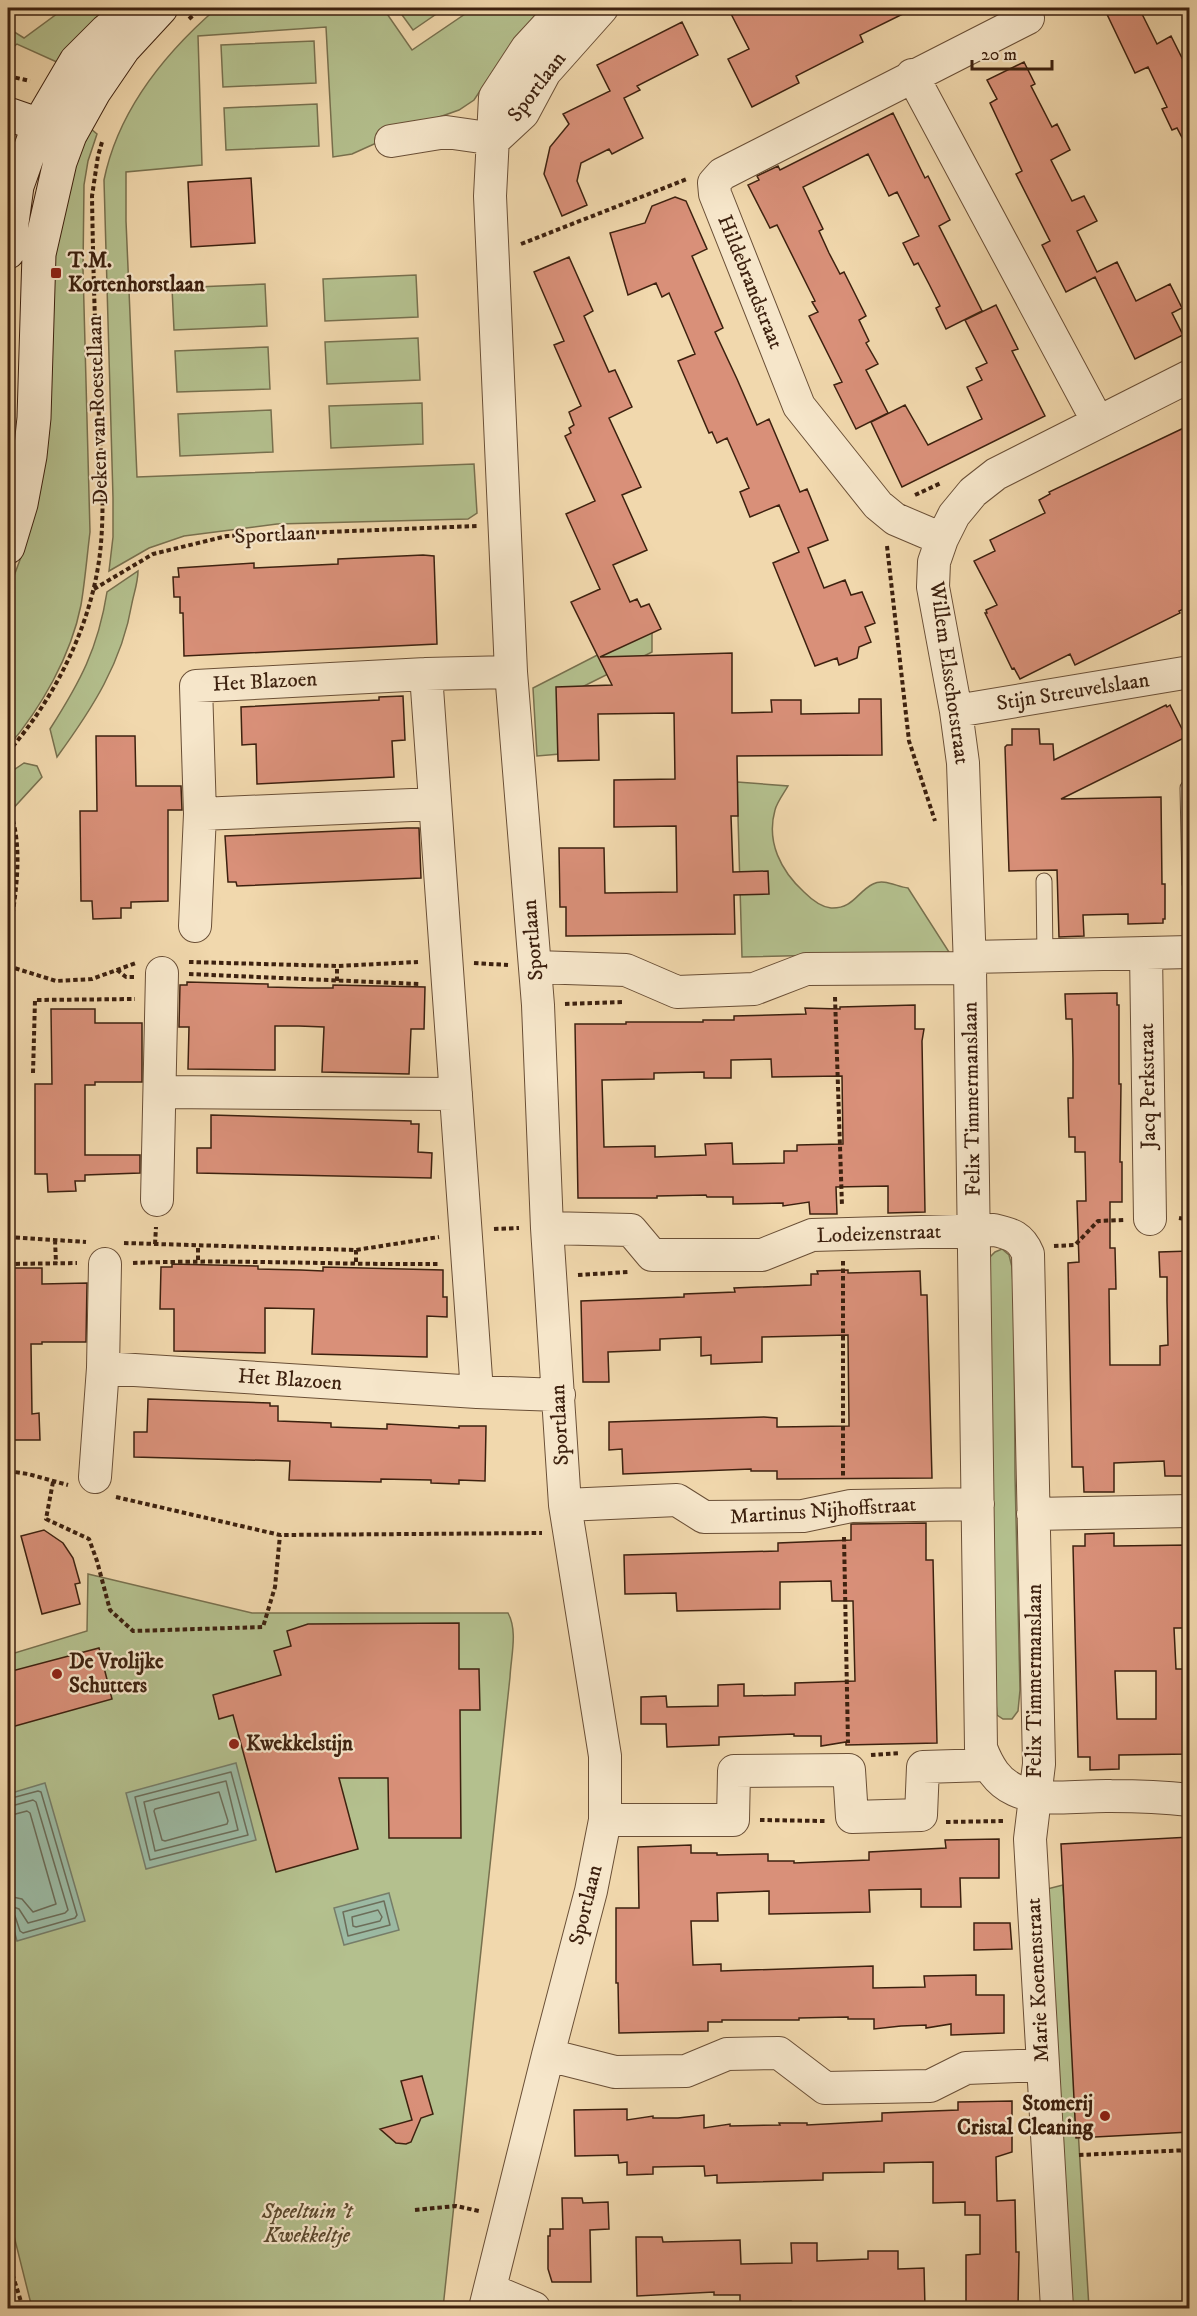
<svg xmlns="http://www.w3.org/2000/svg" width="1197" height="2316" viewBox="0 0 1197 2316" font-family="'IM FELL DW Pica',serif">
	<rect width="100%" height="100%" fill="#f1d8ad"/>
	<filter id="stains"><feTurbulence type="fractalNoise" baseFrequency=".00333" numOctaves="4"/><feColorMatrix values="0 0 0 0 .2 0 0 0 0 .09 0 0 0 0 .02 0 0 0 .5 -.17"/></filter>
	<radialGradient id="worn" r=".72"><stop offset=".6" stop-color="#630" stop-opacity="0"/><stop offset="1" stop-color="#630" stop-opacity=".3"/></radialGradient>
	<path fill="#b4c08e" stroke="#78704e" stroke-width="1.5" d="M65 8H108L82 32 59 63 17 44 8 51V28L24 38Z
		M217 8H383L412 50 474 8H547L496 67 474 100 459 110 414 126 352 154 333 157 326 27 198 36 202 165 126 172V221L137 477 474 464 477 513 468 519 277 524 184 536 149 548 109 571 113 537V498L104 180C118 111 165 53 217 8Z
		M397 8H445L413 30Z
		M314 41 316 83 223 87 221 45Z
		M317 104 319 146 226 150 224 108Z
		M85 124 97 134 88 161 84 185 83 269 90 532C87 556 85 581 81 605 71 656 41 708 8 747V592L24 549 46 254Z
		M416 275 418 317 325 321 323 279Z
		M265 284 267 326 174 330 172 288Z
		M418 338 420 380 327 384 325 342Z
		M268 347 270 389 177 392 175 351Z
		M422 403 423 444 331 448 329 406Z
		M271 410 273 452 180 456 178 414Z
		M138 571C138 582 134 593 132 603 122 663 92 709 57 757L50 729C80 682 98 649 107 592Z
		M652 627V652L560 698V754L537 756 533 688Z
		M24 763 37 766 42 777 8 814V774Z
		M737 782 788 786C784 793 777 802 775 810 766 842 781 871 804 892 811 899 820 907 831 908 853 909 857 892 873 884 884 878 897 887 908 888L949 952 742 957Z
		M1002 1249 1009 1255 1012 1267 1014 1301 1015 1475 1020 1690 1018 1711 1012 1719H1003L997 1715 995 1690 988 1259 995 1252Z
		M88 1574 252 1613H508C518 1631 511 1656 510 1677L443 2308H32L8 2212V1655L87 1631Z
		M1063 1885 1089 2308H1068L1047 1889Z"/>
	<path fill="#9cbba5" stroke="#767d69" stroke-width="1.5" d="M236 1763 256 1840 146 1869 126 1793Z
		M45 1783 85 1921 17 1941 8 1909V1794Z
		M389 1893 399 1930 344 1945 334 1908Z"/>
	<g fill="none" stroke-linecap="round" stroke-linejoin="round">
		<path stroke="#6c6e5a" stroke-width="1.5" d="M231 1772 248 1835 150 1860 135 1797Z
			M226 1781 238 1830 155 1851 144 1802Z
			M219 1792 228 1821 227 1824 165 1841 162 1840 154 1811 155 1809Z
			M8 1799 38 1791 41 1792 77 1915 75 1918 23 1933 20 1931 15 1916 8 1913
			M8 1807 33 1800 36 1802 68 1910 65 1913 28 1923 19 1909 8 1905
			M8 1816 27 1811 30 1813 56 1904 33 1912 22 1899 8 1896
			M384 1901 390 1925 348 1936 343 1912Z
			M378 1910 382 1917 380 1921 356 1927 353 1926 352 1917Z"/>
	</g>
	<path fill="#d99079" stroke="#3d210f" stroke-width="1.5" fill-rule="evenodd" d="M728 8H915L860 35 863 42 796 76 799 83 752 107 728 59 749 49Z
		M1104 8H1139L1157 44 1171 36 1190 74V153L1177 128 1172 130 1162 109 1167 107 1148 67 1135 73Z
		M682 22 698 55 637 86 640 90 624 98 643 138 612 154 609 149 581 163 577 181 587 205 562 216 544 174 550 147 569 124 563 114 610 91 597 65Z
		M1024 62 1035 84 1031 86 1052 127 1057 124 1070 150 1051 160 1072 201 1084 196 1097 221 1077 231 1097 272 1117 262 1136 301 1170 284 1182 308 1172 313 1183 335 1135 359 1095 277 1066 292 1042 245 1050 241 1016 174 1022 171 990 103 997 99 987 80Z
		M893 113 925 178 928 176 950 220 939 226 982 311 946 329 936 308 940 306 929 284 918 263 914 265 903 243 919 236 897 192 889 196 868 154 803 187 823 229 819 231 829 253 840 274 844 272 866 316 859 320 869 341 866 343 878 364 866 370 888 413 856 429 834 385 842 382 809 316 818 312 812 302 815 301 777 225 770 228 748 185 759 180 757 176 778 166 780 170Z
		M251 178 255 243 191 247 188 182Z
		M675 197 686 201 707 249 692 256 723 328 715 332 737 379 757 425 769 419 800 492 807 489 828 540 808 548 824 588 845 580 851 595 862 592 875 623 865 627 871 642 859 647 857 658 839 665 837 658 815 666 773 563 799 552 779 505 750 517 740 492 749 488 727 438 717 443 712 432 709 433 678 361 695 354 669 293 662 297 656 283 628 295 610 233 645 223 652 206Z
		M569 257 593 311 584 316 609 372 615 370 632 407 609 418 641 487 622 495 647 550 613 565 630 602 637 599 641 607 649 604 661 629 600 657 732 653V713L772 712 771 700H801V714L859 713V699H881L882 755 737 756 738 816H731L733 872 768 871 769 894 734 895 735 934 566 936V907H560L559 848H604L605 893 677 892 676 826 614 827V780L675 779 674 713 598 714 599 760 558 761 556 687 612 685 571 602 600 589 566 514 595 501 565 436 571 433 569 428 574 425 569 412 581 406 554 345 564 341 534 272Z
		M996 305 1018 349 1012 351 1045 416 902 487 871 422 905 405 928 445 982 419 967 387 982 380 976 368 987 363 965 320Z
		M1190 425V606L1179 611 1180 613 1075 665 1070 654 1020 679 1014 668 1012 669 985 613H987L986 610 997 605 974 561 995 551 990 540 1045 513 1039 500 1050 494 1049 492Z
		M423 555 434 556 437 644 184 656 183 613H180V597H174L173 577H179L178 568 254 563V568L338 564V559Z
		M403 696 405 740 392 741 394 777 257 784 256 744 242 745 241 707 379 700V697Z
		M1166 705 1167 707 1170 705 1186 737 1061 799 1161 797 1162 884H1165V919H1163V923L1128 924V914L1083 915 1084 936 1059 937 1057 870 1009 871 1005 747 1007 745H1012V729H1039L1040 744H1053L1054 760Z
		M96 736H135L136 786H181L182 810H168V901L131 902V908H121V918L93 919 92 901H81L80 811H97Z
		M407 828H419L421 878 237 886 236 882H228L225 836Z
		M187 982 268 984V987L310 988H333V985L425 987 424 1029H411L409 1074 322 1072 324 1027 299 1026H275V1070L188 1069 189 1027H179L180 985H187Z
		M1117 993V1005H1119V1084H1121L1120 1162H1122V1202H1110V1248H1115L1116 1289H1109L1110 1365H1160V1346L1168 1345 1167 1301V1277H1160L1159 1252 1190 1251V1476H1165L1164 1461 1114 1463V1492H1084L1083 1467H1072L1068 1263 1079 1262 1077 1201H1086L1085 1152H1075V1137H1069L1068 1098H1073V1059L1072 1019H1066L1065 994Z
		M915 1005V1029H924L922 1041 925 1212 888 1213V1186L836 1187 837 1214H810L809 1202 783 1206V1203L733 1204V1197H707L706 1195 657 1196V1198H578L575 1024H626V1022H703V1020H734V1016L806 1014 805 1008 840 1009V1007ZM771 1059 772 1077 842 1076 843 1144 797 1145V1151H784V1163L733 1164 732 1143 705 1144 706 1155 655 1157V1146L604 1147 602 1080 654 1079V1073L704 1072V1078H731V1060Z
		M51 1009H95V1023H142V1082H95V1085H85V1155H140V1173L85 1175V1181H75L76 1191 48 1192 47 1174H35V1084H52Z
		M211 1115 411 1121V1124H419L418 1152 432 1153 431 1178 197 1173V1148H211Z
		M172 1264 258 1266V1269L301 1270 323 1271V1267L443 1270V1297H447V1317L427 1316V1357L312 1354 314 1309 265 1308V1353L174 1351V1309H160L161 1267H172Z
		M8 1268H42V1284L87 1283 86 1342H42V1344H31L32 1414 39 1413 40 1440H8Z
		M848 1270V1273L920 1271 921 1295H927L932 1478 777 1479V1471H751V1469L623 1474 622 1449 609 1450V1422L764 1417 777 1418V1427L849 1426 848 1335 762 1337V1362L711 1364V1355L701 1356V1337L660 1339V1350L608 1352 609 1382H583L581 1301 684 1297V1294L735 1292 734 1288 811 1285V1274H818L817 1271Z
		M148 1399 270 1403V1406H278V1421L331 1423V1427L387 1429V1424L459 1428V1426H486L485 1481 459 1480V1484L431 1483V1480L381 1479V1482L289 1480 290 1461 134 1457V1432H147Z
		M926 1523V1560H933L937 1743 846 1745V1742L821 1746V1736H794V1734L719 1737V1745L667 1747 666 1724H641V1697L666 1696 667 1707 718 1706V1685L744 1684V1696L795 1695V1683L855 1681 853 1601H832L831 1581 780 1582V1609L677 1611 676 1593 625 1594 624 1555 778 1551V1543L851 1540V1524H853Z
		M44 1530 63 1543 73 1558 80 1583 75 1584 80 1604 42 1614 21 1536Z
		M1114 1533V1546L1190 1545V1594H1184V1628H1174L1176 1669H1185V1718H1190V1754L1119 1755V1769L1090 1770V1757H1078L1073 1546H1085V1534ZM1115 1671H1156V1719H1117Z
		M459 1623V1669H479L480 1710H460L461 1838H389L388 1778H339L358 1849 276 1872 233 1715 219 1719 213 1695 281 1675 274 1651 291 1646 287 1631 308 1624Z
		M99 1648 112 1699 8 1728V1672Z
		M1190 1837V2132L1076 2138 1061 1844Z
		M999 1839V1878H960L961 1907H921V1889L869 1890 870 1912 769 1914V1891L717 1893 718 1921H691L693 1965 721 1964V1971L873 1966V1988L925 1987 924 1976 976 1975V1995H1004V2033L951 2035V2024L926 2028V2025L901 2026 874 2029V2019H848V2017L799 2018V2020H722V2022H708V2031L619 2033 618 1983H616V1908H639L638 1847 691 1845V1853H717V1855L768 1854V1861H794V1863L869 1860V1852L946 1848 945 1840Z
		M974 1923H1010L1012 1949 974 1950Z
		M422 2076 433 2114 421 2118 411 2142 406 2144 396 2143 380 2129 412 2120 401 2081Z
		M1012 2101V2152L996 2157 997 2201 1015 2200 1016 2252H1019L1018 2308H966V2255L980 2254V2215H965V2202L933 2203V2162L884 2163V2172L823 2173V2180L717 2183V2175L705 2176 704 2166 653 2167V2174L627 2175V2162L619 2163 618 2155 575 2156 574 2110 627 2109V2120L653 2116V2118H678L704 2115V2128L730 2124V2126L780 2125 779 2123H807V2125L882 2121V2113L958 2110V2102Z
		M562 2198H582L583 2203 608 2202 609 2229 590 2230 591 2282H552L548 2269V2236H550V2229H563Z
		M636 2237H662L663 2242 740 2240 741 2264 792 2263 791 2243H817V2261L868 2259V2251H898V2269L924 2268 925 2308H817V2303H791V2301L740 2302V2295H714V2292L637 2296Z"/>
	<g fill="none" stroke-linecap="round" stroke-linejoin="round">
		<defs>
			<path id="lane" d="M1188 788 1190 884
				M1044 881 1045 956"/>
			<path id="street" d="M912 75 1098 422
				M495 139 523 113 545 72 602 8
				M391 141 446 132 495 139
				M1190 376 996 474 973 492 954 515 942 539 934 562 933 587 956 711 963 763 970 968 981 1748C988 1766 997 1782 1015 1790 1044 1803 1081 1795 1111 1796 1137 1796 1163 1797 1190 1800
				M942 539 895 519 878 505 799 406 715 194 714 183 722 174 1028 18
				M426 674 477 1392
				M956 711 1190 672
				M200 814 435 804
				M195 926 200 814 196 686 426 674 511 672
				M1146 953 1150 1219
				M969 957 1190 952
				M536 967 626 970 677 992 754 989 806 969 970 968
				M160 1092 456 1094
				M157 1200 162 973
				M547 1228 631 1230 652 1255H762L812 1235 994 1230C1012 1234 1021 1237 1028 1254L1039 1764 1030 1839 1057 2308
				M103 1368 477 1392 559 1395
				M95 1477 103 1368 105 1264
				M565 1505 677 1500 704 1517 803 1516 851 1506 978 1504
				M1033 1514 1190 1511
				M605 1820H733L734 1771 849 1770 852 1817 921 1815 923 1767 987 1765
				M548 2055 615 2072 686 2071 727 2054 779 2053 825 2088 930 2086 966 2068 1042 2065
				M491 2290 534 2308
				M485 2308 548 2055 591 1891 605 1820V1756L565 1505 547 1228 538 1005 511 672 490 196 495 97 527 48 564 8"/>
			<path id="secondary" d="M8 114 60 132
				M8 252 17 186 39 124 76 61 106 31 134 8
				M8 547 21 504 30 456 34 418 39 254 60 162 70 135 94 92 124 48 161 8"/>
		</defs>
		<use href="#lane" stroke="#6a4f36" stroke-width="17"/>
		<use href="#street" stroke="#6a4f36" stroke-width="34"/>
		<use href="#secondary" stroke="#3d210f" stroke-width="35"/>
		<path stroke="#3d210f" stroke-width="4" stroke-dasharray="4.5 3" stroke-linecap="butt" d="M189 19 201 8
			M8 71 10 76 8 79
			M8 76 30 81
			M521 244 687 179
			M915 495 941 483
			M887 546 909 741 935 821
			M94 589 153 554 227 536 477 526
			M8 752C57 696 95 618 101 543 105 495 100 445 98 397 95 330 93 263 92 196L98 156 102 142
			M8 806C26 848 14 902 8 945
			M189 962 337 966 418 962
			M474 963 508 965
			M8 966 56 981 92 979 136 963
			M117 970 126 977H134
			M189 974 419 984
			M337 981V966
			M835 997 842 1206
			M565 1004 624 1002
			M33 1073 35 1000 135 999
			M1179 1218 1190 1220
			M494 1229 519 1228
			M8 1237 86 1242
			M55 1240 56 1263
			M124 1243 356 1250 439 1237
			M155 1244 156 1227
			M1054 1246 1075 1245 1098 1221 1124 1220
			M356 1250V1264
			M198 1260V1246
			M843 1261V1479
			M133 1263C235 1259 338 1265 440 1264
			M8 1264 77 1263
			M578 1275 628 1272
			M8 1471 28 1474 68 1485
			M53 1482 46 1519 89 1539 97 1561 110 1610 133 1631 263 1627 275 1587 280 1535
			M116 1497 280 1535 542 1533
			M844 1537 848 1743
			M871 1755 900 1753
			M760 1820 825 1821
			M946 1822 1005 1821
			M1079 2155 1190 2150
			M415 2210 456 2206 479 2211
			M8 2260 23 2308"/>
		<use href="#lane" stroke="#f6e6ca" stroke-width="15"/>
		<use href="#street" stroke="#f6e6ca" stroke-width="32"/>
		<use href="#secondary" stroke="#f6e6ca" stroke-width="33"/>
	</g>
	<g fill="#8f2418" stroke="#f6e6ca" stroke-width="2">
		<rect x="50" y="267" width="12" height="12" rx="3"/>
		<circle cx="57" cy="1674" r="6"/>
		<circle cx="234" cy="1744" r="6"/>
		<circle cx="1105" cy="2116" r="6"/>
	</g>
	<g text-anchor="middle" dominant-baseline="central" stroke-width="4.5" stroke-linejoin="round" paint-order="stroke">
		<g font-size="21" fill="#3d210f" stroke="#f6e6ca">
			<text transform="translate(537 87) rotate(-53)">Sportlaan</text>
			<text transform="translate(750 282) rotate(68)">Hildebrandstraat</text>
			<text transform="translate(98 410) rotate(-92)">Deken van Roestellaan</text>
			<text transform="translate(275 535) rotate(-3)">Sportlaan</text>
			<text transform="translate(949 673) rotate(82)">Willem Elsschotstraat</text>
			<text transform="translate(265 682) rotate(-3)">Het Blazoen</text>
			<text transform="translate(1073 692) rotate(-9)">Stijn Streuvelslaan</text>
			<text transform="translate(533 940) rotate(-95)">Sportlaan</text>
			<text transform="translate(1148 1086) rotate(-91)">Jacq Perkstraat</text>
			<text transform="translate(972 1099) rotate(-91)">Felix Timmermanslaan</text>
			<text transform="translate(879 1234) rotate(-2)">Lodeizenstraat</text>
			<text transform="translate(290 1380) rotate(4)">Het Blazoen</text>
			<text transform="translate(560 1425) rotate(-93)">Sportlaan</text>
			<text transform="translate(823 1511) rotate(-4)">Martinus Nijhoffstraat</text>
			<text transform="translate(1035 1681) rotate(-90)">Felix Timmermanslaan</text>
			<text transform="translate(586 1905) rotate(-76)">Sportlaan</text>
			<text transform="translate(1038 1980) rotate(-93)">Marie Koenenstraat</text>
		</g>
		<g font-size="21" font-weight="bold" fill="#3d210f" stroke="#f6e6ca" text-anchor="start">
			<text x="68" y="261">T.M.<tspan x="68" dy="24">Kortenhorstlaan</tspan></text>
			<text x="69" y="1662">De Vrolijke<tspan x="69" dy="24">Schutters</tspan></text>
			<text x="246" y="1744">Kwekkelstijn</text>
			<text x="1093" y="2104" text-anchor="end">Stomerij<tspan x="1093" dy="24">Cristal Cleaning</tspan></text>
		</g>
		<g font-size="21" font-style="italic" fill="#5b492f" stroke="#f6e6ca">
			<text x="307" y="2212">Speeltuin 't<tspan x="307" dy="24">Kwekkeltje</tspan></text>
		</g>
	</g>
	<rect width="1197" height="2316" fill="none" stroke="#f1d8ad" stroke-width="30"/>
	<rect x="9" y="9" width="1179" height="2298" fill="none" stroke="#3d210f" stroke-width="3"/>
	<rect x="15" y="15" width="1167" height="2286" fill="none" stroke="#3d210f" stroke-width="1.5"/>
	<path d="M972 60v9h80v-9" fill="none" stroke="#3d210f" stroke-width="3"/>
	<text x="981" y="60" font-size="18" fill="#3d210f" stroke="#f6e6ca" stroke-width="4.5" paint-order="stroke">20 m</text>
	<rect width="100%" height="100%" filter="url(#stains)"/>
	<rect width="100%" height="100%" fill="url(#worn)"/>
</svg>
